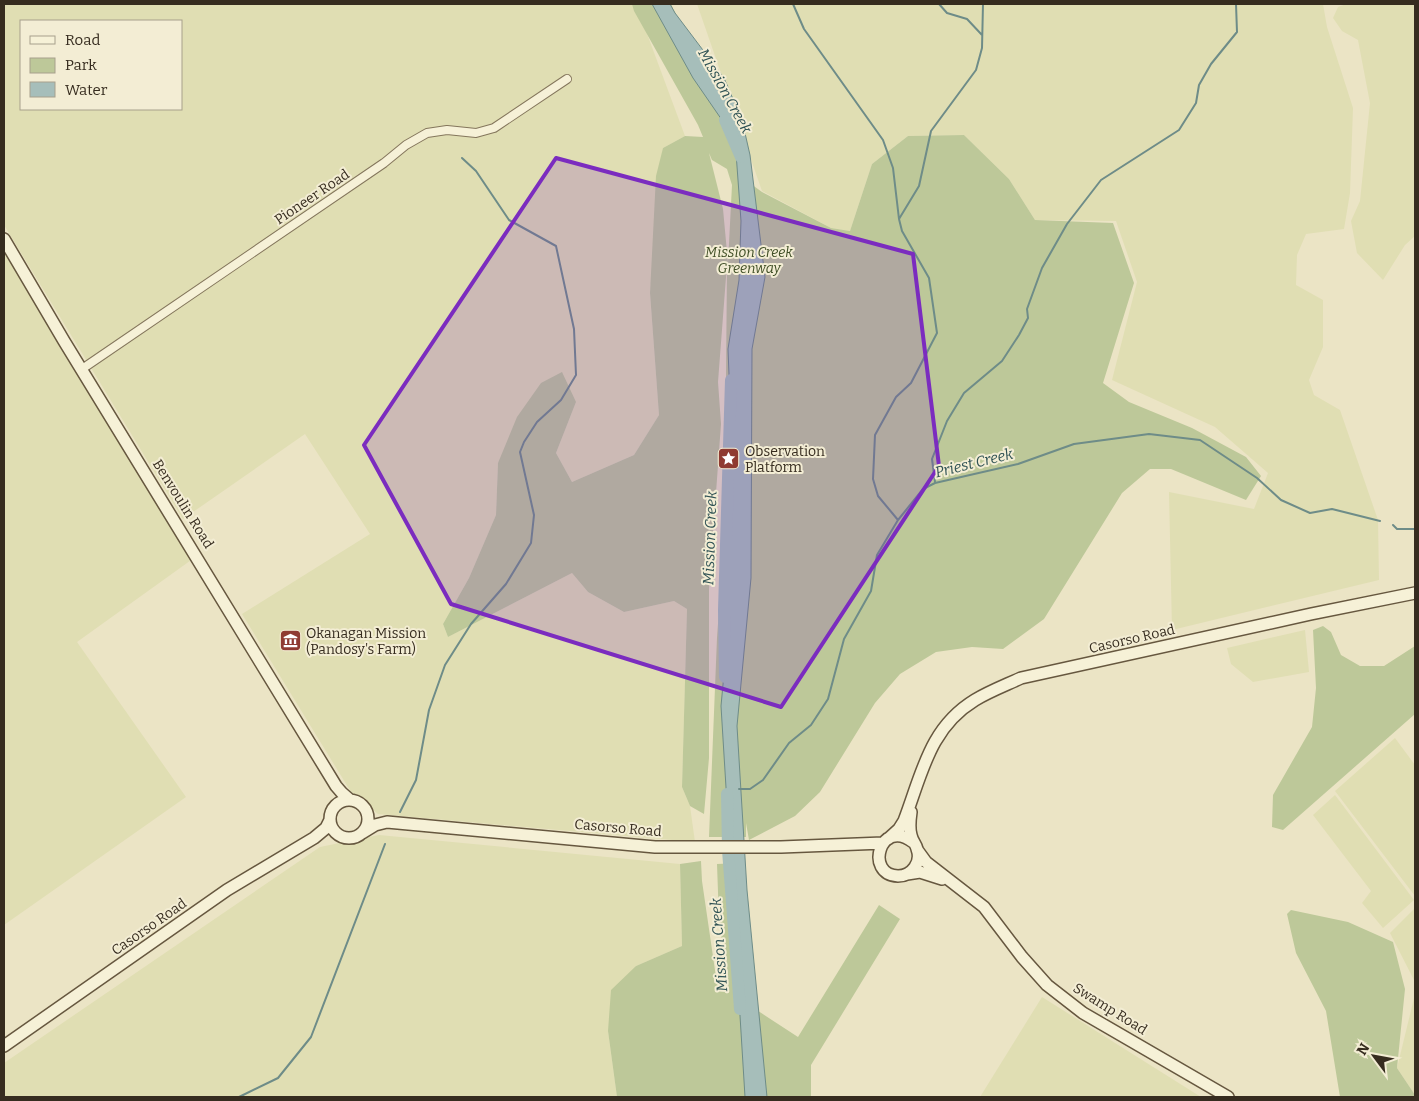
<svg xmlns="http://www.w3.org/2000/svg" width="1419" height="1101" viewBox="0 0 1419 1101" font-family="Bitter,serif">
	<rect width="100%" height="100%" fill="#ebe4c5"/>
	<path fill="#e0deb3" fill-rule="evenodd" d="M4 4H636L685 136 663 148 650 293 659 415 634 455 572 482 556 453 576 402 498 463 496 515 469 578 443 624 448 637 572 573 588 592 624 612 674 601 687 609 682 787 690 806 695 842 378 814 351 792 242 614 370 534 305 434 183 519 4 225ZM21 21H181V109H21Z
		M697 4H1323L1327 27 1353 108 1350 193 1344 229 1306 234 1297 255 1296 285 1323 300V347L1309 380 1314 395 1340 410 1378 520 1379 580 1172 630 1169 492 1254 509 1268 473 1215 427 1112 380 1137 282 1116 221 1035 220 1009 179 964 135 908 136 872 164 850 231 831 228 762 191Z
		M1346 4H1415V236L1405 245 1383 280 1357 253 1351 221 1360 201 1370 103 1358 40 1342 31 1333 18 1338 7Z
		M4 251 194 558 77 642 186 797 4 925Z
		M1305 630 1309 672 1253 682 1231 664 1227 648Z
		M1395 738 1415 765V896L1335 791Z
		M1335 795 1414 900 1383 928 1362 903 1371 891 1313 815Z
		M379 835 680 864 682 946 636 966 608 1031 617 1097H4V1063L320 847Z
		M1415 908V982L1390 933Z
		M1415 994V1095L1397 1068Z
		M1042 997 1201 1097H980Z"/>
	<path fill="#bdc899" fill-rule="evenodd" d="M632 4H671L751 171V184L762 192 831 228 850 231 872 164 908 136 964 135 1009 179 1035 220 1113 223 1134 283 1103 383 1129 402 1192 428 1246 457 1261 476 1246 500 1171 469H1150L1122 493 1044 619 1003 649 972 647 936 652 900 674 875 703 820 792 795 816 749 840 746 823V837H709L717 638 729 467 726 379 727 264 718 382 721 424 709 589V758L704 814 690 806 682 787 687 609 674 601 624 612 588 592 572 573 448 637 443 624 469 578 496 515 498 463 517 417 541 383 562 372 576 402 556 453 572 482 634 455 659 415 650 293 656 176 663 148 685 136 703 137 698 125 634 11ZM709 153 712 160 727 169 732 185 728 263 723 209Z
		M1323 626 1331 632 1341 655 1360 666H1384L1415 646V714L1283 830 1272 827 1273 795 1312 727 1316 688 1313 630Z
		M701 861 702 881 717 984 729 990 719 920 717 864 740 863 755 1009 798 1037 879 905 900 919 811 1065V1097H617L608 1031 611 990 636 966 682 946 680 864Z
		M1291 910 1348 922 1393 942 1405 989 1397 1068 1415 1095V1097H1340L1326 1011 1296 953 1287 914Z"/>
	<path fill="#a6beba" stroke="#6e8c88" d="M652 4H670L675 13 724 78 742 120 750 155 765 277 752 349 751 578 737 726 747 890 767 1097H745L721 706 729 620 726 551 733 476 728 349 739 280 741 221 735 139 693 78Z"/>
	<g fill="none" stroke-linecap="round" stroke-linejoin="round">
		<path stroke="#6e8c88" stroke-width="2" d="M793 4 804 29 883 140 893 168 899 219 902 231 929 278 937 333 911 383 896 397 875 435 873 479 878 496 898 520
			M939 4 947 13 967 19 982 35
			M899 219 919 186 931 131 976 70 982 48 983 4
			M935 482 932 459 947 421 964 393 1002 361 1019 335 1028 318 1027 309 1042 268 1067 224 1101 180 1179 130 1196 103 1199 85 1211 64 1237 32 1236 4
			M1393 525 1397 529H1415
			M739 789H750L763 780 789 743 811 725 828 699 844 639 871 591 877 555 898 520 923 489 935 483 1018 464 1074 444 1149 434 1200 440 1257 478 1281 500 1310 513 1332 509 1380 521
			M400 812 416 780 429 710 445 665 471 624 506 584 531 543 534 515 520 452 524 442 537 422 561 400 576 375 574 329 556 246 509 220 476 171 462 158
			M239 1097 278 1078 311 1037 385 844"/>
		<path stroke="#a6beba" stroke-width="12" d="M725 120 741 157
			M725 677 724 610 731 380
			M727 794 728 850 740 1009"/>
		<defs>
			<path id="street" d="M82 369 384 163 406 145 427 133 447 130 476 133 494 128 567 79"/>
			<path id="secondary" d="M4 239 64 341 336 786 342 793 350 800
				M330 819a19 19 0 1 1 38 0a19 19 0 1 1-38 0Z
				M911 812C910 819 909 828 911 835 912 841 916 844 917 849 922 862 912 876 898 876 864 875 880 817 913 842
				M362 833 375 825 387 822 655 847H781L883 843
				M888 839 899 829 904 821C922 774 929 728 975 700 990 691 1006 685 1021 678L1311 614 1415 593
				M918 851 926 862 984 907 1022 957 1047 985 1083 1013 1228 1097
				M907 874 920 872 942 879
				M4 1046 227 890 314 838 326 828 330 820"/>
		</defs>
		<use href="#street" stroke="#84765c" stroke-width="10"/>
		<use href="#secondary" stroke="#66573f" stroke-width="14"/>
		<use href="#street" stroke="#f6f1d7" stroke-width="8"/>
		<use href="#secondary" stroke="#f6f1d7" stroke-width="11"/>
	</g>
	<path fill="#7b2cbf" fill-opacity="0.2" stroke="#7b2cbf" stroke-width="4" stroke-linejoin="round" d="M556 158 913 254 939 466 781 707 451 604 364 445Z"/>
	<defs>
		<symbol id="sight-square" viewBox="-11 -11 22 22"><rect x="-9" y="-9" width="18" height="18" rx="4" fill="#8f3b31" stroke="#f3edd4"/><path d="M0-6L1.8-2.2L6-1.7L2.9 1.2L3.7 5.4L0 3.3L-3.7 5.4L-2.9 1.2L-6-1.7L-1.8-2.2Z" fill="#fff"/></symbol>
		<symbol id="museum-square" viewBox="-11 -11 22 22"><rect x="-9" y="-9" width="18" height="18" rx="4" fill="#8f3b31" stroke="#f3edd4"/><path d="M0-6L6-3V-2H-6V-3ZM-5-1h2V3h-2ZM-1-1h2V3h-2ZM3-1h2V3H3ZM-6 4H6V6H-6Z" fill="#fff"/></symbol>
	</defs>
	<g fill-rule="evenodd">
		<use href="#sight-square" x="716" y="446" width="25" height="25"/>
		<use href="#museum-square" x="278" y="628" width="25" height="25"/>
	</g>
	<g text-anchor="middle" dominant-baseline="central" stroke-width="4" stroke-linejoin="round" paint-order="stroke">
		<g font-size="14" fill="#362c1f" stroke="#f3edd4">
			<text transform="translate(312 197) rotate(-34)">Pioneer Road</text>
			<text transform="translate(183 504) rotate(58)">Benvoulin Road</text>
			<text transform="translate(1132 639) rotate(-13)">Casorso Road</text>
			<text transform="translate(618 828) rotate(5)">Casorso Road</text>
			<text transform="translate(149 927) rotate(-35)">Casorso Road</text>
			<text transform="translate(1110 1009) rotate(32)">Swamp Road</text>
		</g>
		<g font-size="14" font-style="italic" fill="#415027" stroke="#f3edd4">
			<text x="749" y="252">Mission Creek<tspan x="749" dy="16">Greenway</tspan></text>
		</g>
		<g font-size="14" fill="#362c1f" stroke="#f3edd4" text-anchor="start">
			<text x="745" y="451">Observation<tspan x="745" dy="16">Platform</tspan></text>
			<text x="306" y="633">Okanagan Mission<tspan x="306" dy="16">(Pandosy's Farm)</tspan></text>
		</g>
		<g font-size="15" font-style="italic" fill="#2f5254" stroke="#f3edd4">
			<text transform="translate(725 91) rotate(61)">Mission Creek</text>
			<text transform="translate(974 463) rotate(-14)">Priest Creek</text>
			<text transform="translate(710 538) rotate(-88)">Mission Creek</text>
			<text transform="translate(719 945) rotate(-94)">Mission Creek</text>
		</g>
	</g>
	<rect width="1419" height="1101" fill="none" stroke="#362c1f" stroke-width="10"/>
	<rect x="20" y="20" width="162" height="90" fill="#f3edd4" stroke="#a7a08c"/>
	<rect x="30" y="36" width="25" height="8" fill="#f6f1d7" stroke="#a7a08c"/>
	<text x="65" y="45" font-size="15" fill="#362c1f">Road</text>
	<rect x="30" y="58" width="25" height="15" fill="#bdc899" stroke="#a7a08c"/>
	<text x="65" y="70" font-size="15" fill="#362c1f">Park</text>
	<rect x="30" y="82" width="25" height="15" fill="#a6beba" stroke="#a7a08c"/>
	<text x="65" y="95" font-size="15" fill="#362c1f">Water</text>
	<g transform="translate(1374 1056) rotate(302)" stroke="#f3edd4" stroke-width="4" paint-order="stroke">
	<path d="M0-4L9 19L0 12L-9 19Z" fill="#362c1f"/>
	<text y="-8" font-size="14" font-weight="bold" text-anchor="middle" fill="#362c1f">N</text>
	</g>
</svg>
